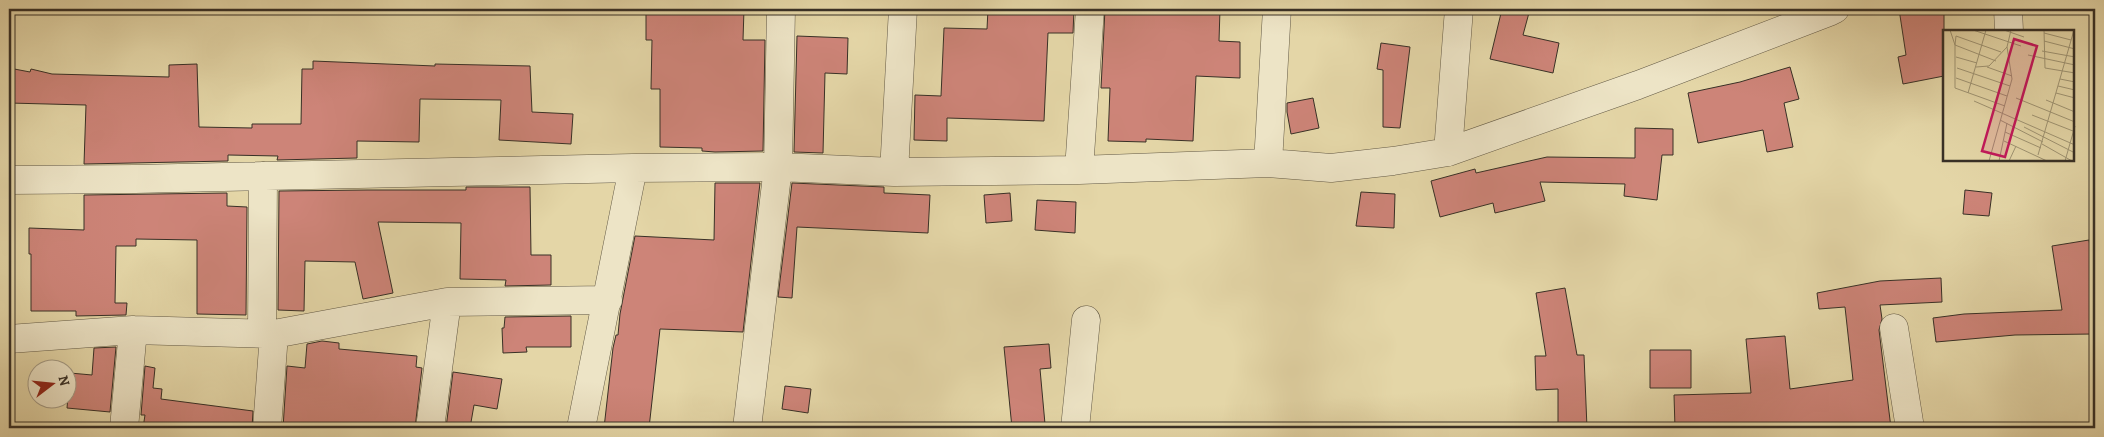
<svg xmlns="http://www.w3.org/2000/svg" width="2104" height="437" viewBox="0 0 2104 437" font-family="Alegreya,serif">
	<rect width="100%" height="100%" fill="#e4d6a7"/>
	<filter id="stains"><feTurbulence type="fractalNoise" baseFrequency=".004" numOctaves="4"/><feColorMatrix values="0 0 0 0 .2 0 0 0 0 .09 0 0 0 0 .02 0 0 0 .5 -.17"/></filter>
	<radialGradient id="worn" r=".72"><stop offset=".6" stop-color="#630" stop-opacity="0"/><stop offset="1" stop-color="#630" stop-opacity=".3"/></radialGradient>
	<path fill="#cd8478" stroke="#383026" d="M646 9H744L743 40H765L763 151 715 152 702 151V148L660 147V89H651L652 40H646Z
		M988 9H1074L1073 33H1048L1044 121 947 118V141L914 140 915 95 941 96 944 28 987 29Z
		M1105 9H1220L1219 41 1240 42V78L1196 76 1193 141 1146 139V142L1108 141 1110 88H1101Z
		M1502 9H1530L1523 35 1559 43 1553 73 1490 59Z
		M1899 9H1944V76L1903 84 1898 57 1906 55Z
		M797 36 848 38 847 74 825 73 823 153 794 152Z
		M1381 43 1410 47 1400 128 1383 127V70L1377 69Z
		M313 61 435 66V64L530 66 532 112 573 114 571 144 499 140 501 100 420 99 419 142 357 141V158L277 160 278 156 228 155V161L84 164 86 105 9 103V68L30 72 31 69 52 74 169 77V65L197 64 199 127 252 128V124H301L302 69H313Z
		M1790 67 1799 99 1784 103 1793 147 1767 152 1763 130 1698 143 1688 93 1740 82Z
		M1313 98 1319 128 1291 134 1287 112V103Z
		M1635 128 1673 129V155H1662L1657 200 1624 196 1625 184 1540 182 1545 201 1495 213 1493 203 1440 217 1431 181 1475 169 1476 173 1547 157 1635 158Z
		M715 183H760L743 332 660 329 649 428H604L613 348 616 335H618L620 314 635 236 714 240Z
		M792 183 884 187V193L930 195 928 233 797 227 792 298 778 297Z
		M466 187H530L531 255H551V285L505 286 506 280 460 279 461 223 378 222 393 293 363 299 355 262 305 261 304 311 278 310 279 191 367 190H466Z
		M1965 190 1992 193 1989 216 1963 214Z
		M1361 192 1395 194 1394 228 1356 226Z
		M227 193V206L247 207 246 315 197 314V240L136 239V246H116L115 303H127L126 315 76 316V311H31V254H29V228L84 230V195Z
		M1010 193 1012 221 986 223 984 195Z
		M1037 200 1076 202 1075 233 1035 230Z
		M2089 240 2095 275H2093V334L2015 335 1936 342 1933 318 1964 314 2062 310 2052 246Z
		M1941 278 1942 302 1880 305 1882 319 1879 330 1891 428H1675L1674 395 1751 393 1746 339 1785 336 1790 389 1853 380 1845 307 1819 309 1817 293 1880 281Z
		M1565 288 1577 355H1584L1587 428H1558V389L1536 390 1535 356H1546L1536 293Z
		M571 316V347H526L527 352 503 353 502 328H504L505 317Z
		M322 341 339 343V349L417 356 416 367 422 368 415 428H283L287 366 305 368 307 344Z
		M1049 344 1051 368 1040 369 1045 424 1012 428 1004 347Z
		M116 347 110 412 67 408 70 373 92 375 94 348Z
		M1650 350H1691V388H1650Z
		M145 366 155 368 153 388 162 389 161 399 253 411 252 428H143L145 415H141Z
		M453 372 502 379 497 409 474 405 470 428H446Z
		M785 386 811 389 808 413 782 409Z"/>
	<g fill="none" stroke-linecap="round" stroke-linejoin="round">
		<defs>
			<path id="street" d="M2008 9 2009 31
				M1448 152 1459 9
				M1268 163 1277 9
				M1079 170 1090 9
				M894 172 903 9
				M9 180 135 179 633 168 778 167 894 172 1079 170 1268 163 1331 168 1393 161 1448 152 1638 85 1829 12 1835 9
				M1894 328 1910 428
				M262 334 263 176
				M9 339 133 330 274 334 447 302 608 300
				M124 428 133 330
				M267 428 274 334
				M430 428 447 302
				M581 428 633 168
				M747 428 778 167 781 9
				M1075 428 1086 320"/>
		</defs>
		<use href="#street" stroke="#635a46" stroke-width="29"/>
		<use href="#street" stroke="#ede4c6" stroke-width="28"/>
	</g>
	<g transform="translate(1943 30)">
		<rect width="131" height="131" fill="#e4d6a7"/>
		<path fill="none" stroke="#9f9473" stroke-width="1" d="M7 0 12 15V58L62 76M30 0 78 16M61 0 81 7M101 0 102 38 132 43M101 3 128 10M101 11 132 19M99 21 132 27M85 25 132 35M13 27 34 33M53 31 12 15 13 6 58 22M33 37 46 36 64 17M44 37 69 46M14 38 67 56M13 48 64 66M117 49 132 52M115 56 132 60M25 63 43 0M113 63 132 68M73 68 132 92M103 70 132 82M31 71 132 115M89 85 130 101M57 90 100 112M81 97 132 123M62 102 98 118M61 111 104 131M99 114 129 131M95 125 131 0M46 131 69 49 64 17 68 0M56 131 64 93M66 131 73 116M122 131 132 96"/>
		<path fill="#c2185b" fill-opacity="0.15" stroke="#c2185b" stroke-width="2.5" d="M71 9 94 16 62 127 39 121Z"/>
		<rect width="131" height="131" fill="none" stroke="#383026" stroke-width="2.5"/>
	</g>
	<rect width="2104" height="437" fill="none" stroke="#e4d6a7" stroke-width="30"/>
	<rect x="10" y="10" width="2084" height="417" fill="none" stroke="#383026" stroke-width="2.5"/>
	<rect x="15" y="15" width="2074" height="407" fill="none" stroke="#383026"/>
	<g transform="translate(52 384) rotate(74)"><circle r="24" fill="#ede4c6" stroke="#a59c86"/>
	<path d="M0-4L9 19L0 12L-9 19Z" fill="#8f2418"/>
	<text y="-8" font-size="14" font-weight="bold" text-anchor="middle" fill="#383026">N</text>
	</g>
	<rect width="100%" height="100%" filter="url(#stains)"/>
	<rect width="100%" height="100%" fill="url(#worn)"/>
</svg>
